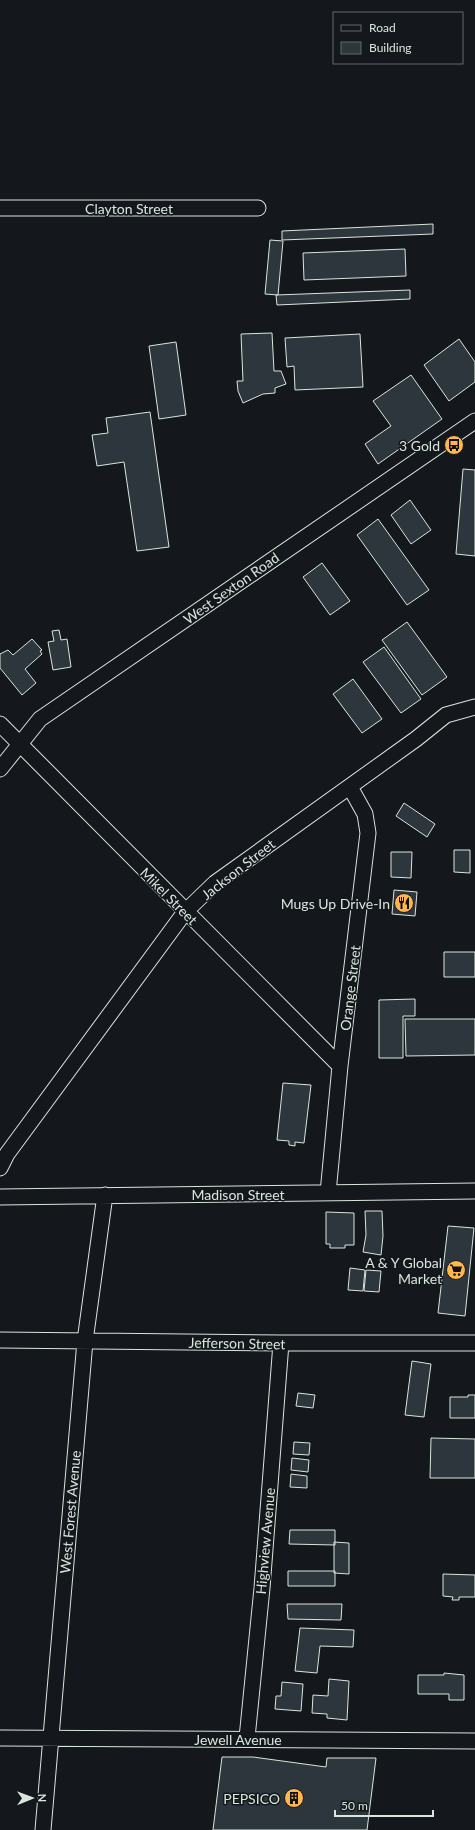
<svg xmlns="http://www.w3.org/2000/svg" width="475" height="1830" viewBox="0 0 475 1830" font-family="Lato,sans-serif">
	<rect width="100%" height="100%" fill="#14181c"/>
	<path fill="#2c363c" stroke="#d8e6dc" d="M433 224V234L282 240V231Z
		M270 240 283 241 278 295 265 294Z
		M405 249 406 276 304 280 303 253Z
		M410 290V299L277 305 276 295Z
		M272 333 274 371H281L286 384 275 388V393L263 394 243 403 238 391 237 381H243L241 334Z
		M360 334 363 387 295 390 294 366 287 367 285 338Z
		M459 339 475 362V382L449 401 424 365Z
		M176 342 186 415 159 419 149 346Z
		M411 375 442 419 378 464 365 444 391 426 373 401Z
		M150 412 169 547 137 551 124 462 97 466 92 435 108 433 106 418Z
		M463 469 475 470V556L456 554Z
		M410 500 431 530 411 544 391 515Z
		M378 519 429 590 407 605 357 535Z
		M322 563 350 601 330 615 303 577Z
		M407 622 447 677 422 695 382 640Z
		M59 630 61 640 67 639 71 667 53 670 48 642 54 641 52 631Z
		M32 639 42 650 40 651 42 654 25 669 36 683 22 695 0 668V654L8 650 13 655Z
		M384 647 421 699 401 713 363 662Z
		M353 679 382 719 362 733 333 694Z
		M404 803 435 824 427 837 396 816Z
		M454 850H470V873L454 872Z
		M391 852H412L411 878 391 877Z
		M394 890 417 892 415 916 392 914Z
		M444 952H475V977H444Z
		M415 999V1016H403V1058H379V1000Z
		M405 1019H475V1055L406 1056Z
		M283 1083 311 1085 304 1143 295 1142V1146L289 1145V1141L277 1140Z
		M365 1211H382L383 1236 381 1255 363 1252 366 1235Z
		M326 1212 354 1213V1245H345V1248H330V1244H326Z
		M448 1226 474 1228 465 1316 438 1313Z
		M350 1268 365 1270 363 1291 348 1290Z
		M366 1270 381 1271 379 1292 364 1291Z
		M412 1361 431 1364 424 1417 405 1415Z
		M298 1393 315 1395 313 1408 296 1406Z
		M468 1395H475V1418H450V1397H468Z
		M431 1438 475 1439V1478H430Z
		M294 1442 310 1443 309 1455 293 1454Z
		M292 1458 309 1460 308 1472 291 1470Z
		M291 1474 307 1476V1488L290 1487Z
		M290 1530H335V1545L289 1544Z
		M334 1542 349 1543V1574L334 1573Z
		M288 1571H335V1586H288Z
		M443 1574 475 1575V1597H459V1600H452L453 1597 443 1596Z
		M287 1604H342L341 1620 288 1619Z
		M300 1628 354 1630 353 1647 320 1646 317 1673 295 1671Z
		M444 1673 464 1675V1700H449V1694H418V1675H444Z
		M329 1679 349 1681 347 1720 327 1718V1714L312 1713 313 1695 328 1696Z
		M282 1682 303 1684 301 1711 275 1709 276 1696H281Z
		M222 1757H253L326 1767 327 1758H376L367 1830H213Z"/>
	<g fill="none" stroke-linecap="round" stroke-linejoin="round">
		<defs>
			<path id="minor" d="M0 208H258
				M0 724 340 1066
				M0 769 40 719 475 421
				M0 1168 7 1154 185 912 215 883 416 739 446 715 475 707
				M328 1193 340 1066 368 833 365 814 350 787
				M0 1197 475 1191
				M0 1340 281 1343H475
				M0 1738 475 1741
				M247 1738 262 1588 281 1343
				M43 1830 85 1341 105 1195"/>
		</defs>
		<use href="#minor" stroke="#d8e6dc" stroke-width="17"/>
		<use href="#minor" stroke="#14181c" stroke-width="15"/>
	</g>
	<defs>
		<symbol id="bus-disc" viewBox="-11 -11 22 22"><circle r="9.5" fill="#ffb74d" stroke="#14181c"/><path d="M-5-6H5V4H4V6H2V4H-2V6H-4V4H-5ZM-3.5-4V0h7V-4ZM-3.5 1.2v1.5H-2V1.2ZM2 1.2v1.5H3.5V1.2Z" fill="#111"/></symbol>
		<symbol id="restaurant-disc" viewBox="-11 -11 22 22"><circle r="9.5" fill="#ffb74d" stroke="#14181c"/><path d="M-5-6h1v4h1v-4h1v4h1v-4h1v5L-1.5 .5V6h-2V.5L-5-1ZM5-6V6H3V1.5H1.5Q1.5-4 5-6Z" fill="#111"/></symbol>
		<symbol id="supermarket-disc" viewBox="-11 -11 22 22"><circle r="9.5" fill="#ffb74d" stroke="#14181c"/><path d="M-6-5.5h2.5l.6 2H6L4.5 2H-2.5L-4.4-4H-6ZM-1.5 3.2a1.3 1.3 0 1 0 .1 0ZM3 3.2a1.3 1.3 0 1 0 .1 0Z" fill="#111"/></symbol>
		<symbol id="building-disc" viewBox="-11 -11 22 22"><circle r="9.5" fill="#ffb74d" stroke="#14181c"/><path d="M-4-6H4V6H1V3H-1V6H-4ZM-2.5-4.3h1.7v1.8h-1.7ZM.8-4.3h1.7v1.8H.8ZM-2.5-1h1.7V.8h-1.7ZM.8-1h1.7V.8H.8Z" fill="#111"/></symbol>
	</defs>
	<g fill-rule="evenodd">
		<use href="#bus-disc" x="443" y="434" width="22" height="22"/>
		<use href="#restaurant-disc" x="393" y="892" width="22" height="22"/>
		<use href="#supermarket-disc" x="445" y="1259" width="22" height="22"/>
		<use href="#building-disc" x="283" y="1787" width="22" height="22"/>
	</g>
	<g text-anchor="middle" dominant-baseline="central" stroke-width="3" stroke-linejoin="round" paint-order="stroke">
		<g font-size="14" fill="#d8e6dc" stroke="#14181c">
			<text x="129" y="208">Clayton Street</text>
			<text transform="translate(231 588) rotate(-35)">West Sexton Road</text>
			<text transform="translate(238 869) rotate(-38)">Jackson Street</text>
			<text transform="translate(169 896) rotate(45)">Mikel Street</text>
			<text transform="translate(350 988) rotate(-83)">Orange Street</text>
			<text x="238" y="1194">Madison Street</text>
			<text transform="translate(237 1343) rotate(1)">Jefferson Street</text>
			<text transform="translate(70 1512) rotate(-85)">West Forest Avenue</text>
			<text transform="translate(265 1541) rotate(-85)">Highview Avenue</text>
			<text x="238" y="1739">Jewell Avenue</text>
		</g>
		<g font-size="14" fill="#d8e6dc" stroke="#14181c" text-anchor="end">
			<text x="440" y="445">3 Gold</text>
			<text x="390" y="903">Mugs Up Drive-In</text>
			<text x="442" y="1262">A &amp; Y Global<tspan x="442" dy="16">Market</tspan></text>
			<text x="280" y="1798">PEPSICO</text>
		</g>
	</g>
	<rect x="333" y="12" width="130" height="52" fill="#14181c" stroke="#626a69"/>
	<rect x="341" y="25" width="20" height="6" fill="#14181c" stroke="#626a69"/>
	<text x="369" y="32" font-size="12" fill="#d8e6dc">Road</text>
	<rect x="341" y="42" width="20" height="12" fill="#2c363c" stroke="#626a69"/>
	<text x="369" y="52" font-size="12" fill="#d8e6dc">Building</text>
	<g transform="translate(32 1798) rotate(89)" stroke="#14181c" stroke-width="3" paint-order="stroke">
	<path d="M0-3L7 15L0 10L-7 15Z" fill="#d8e6dc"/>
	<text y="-6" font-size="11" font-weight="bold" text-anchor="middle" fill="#d8e6dc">N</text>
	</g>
	<path d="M335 1810v6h98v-6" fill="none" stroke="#d8e6dc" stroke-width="2"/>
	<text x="341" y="1810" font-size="12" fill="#d8e6dc" stroke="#14181c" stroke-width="3" paint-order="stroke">50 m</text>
</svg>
